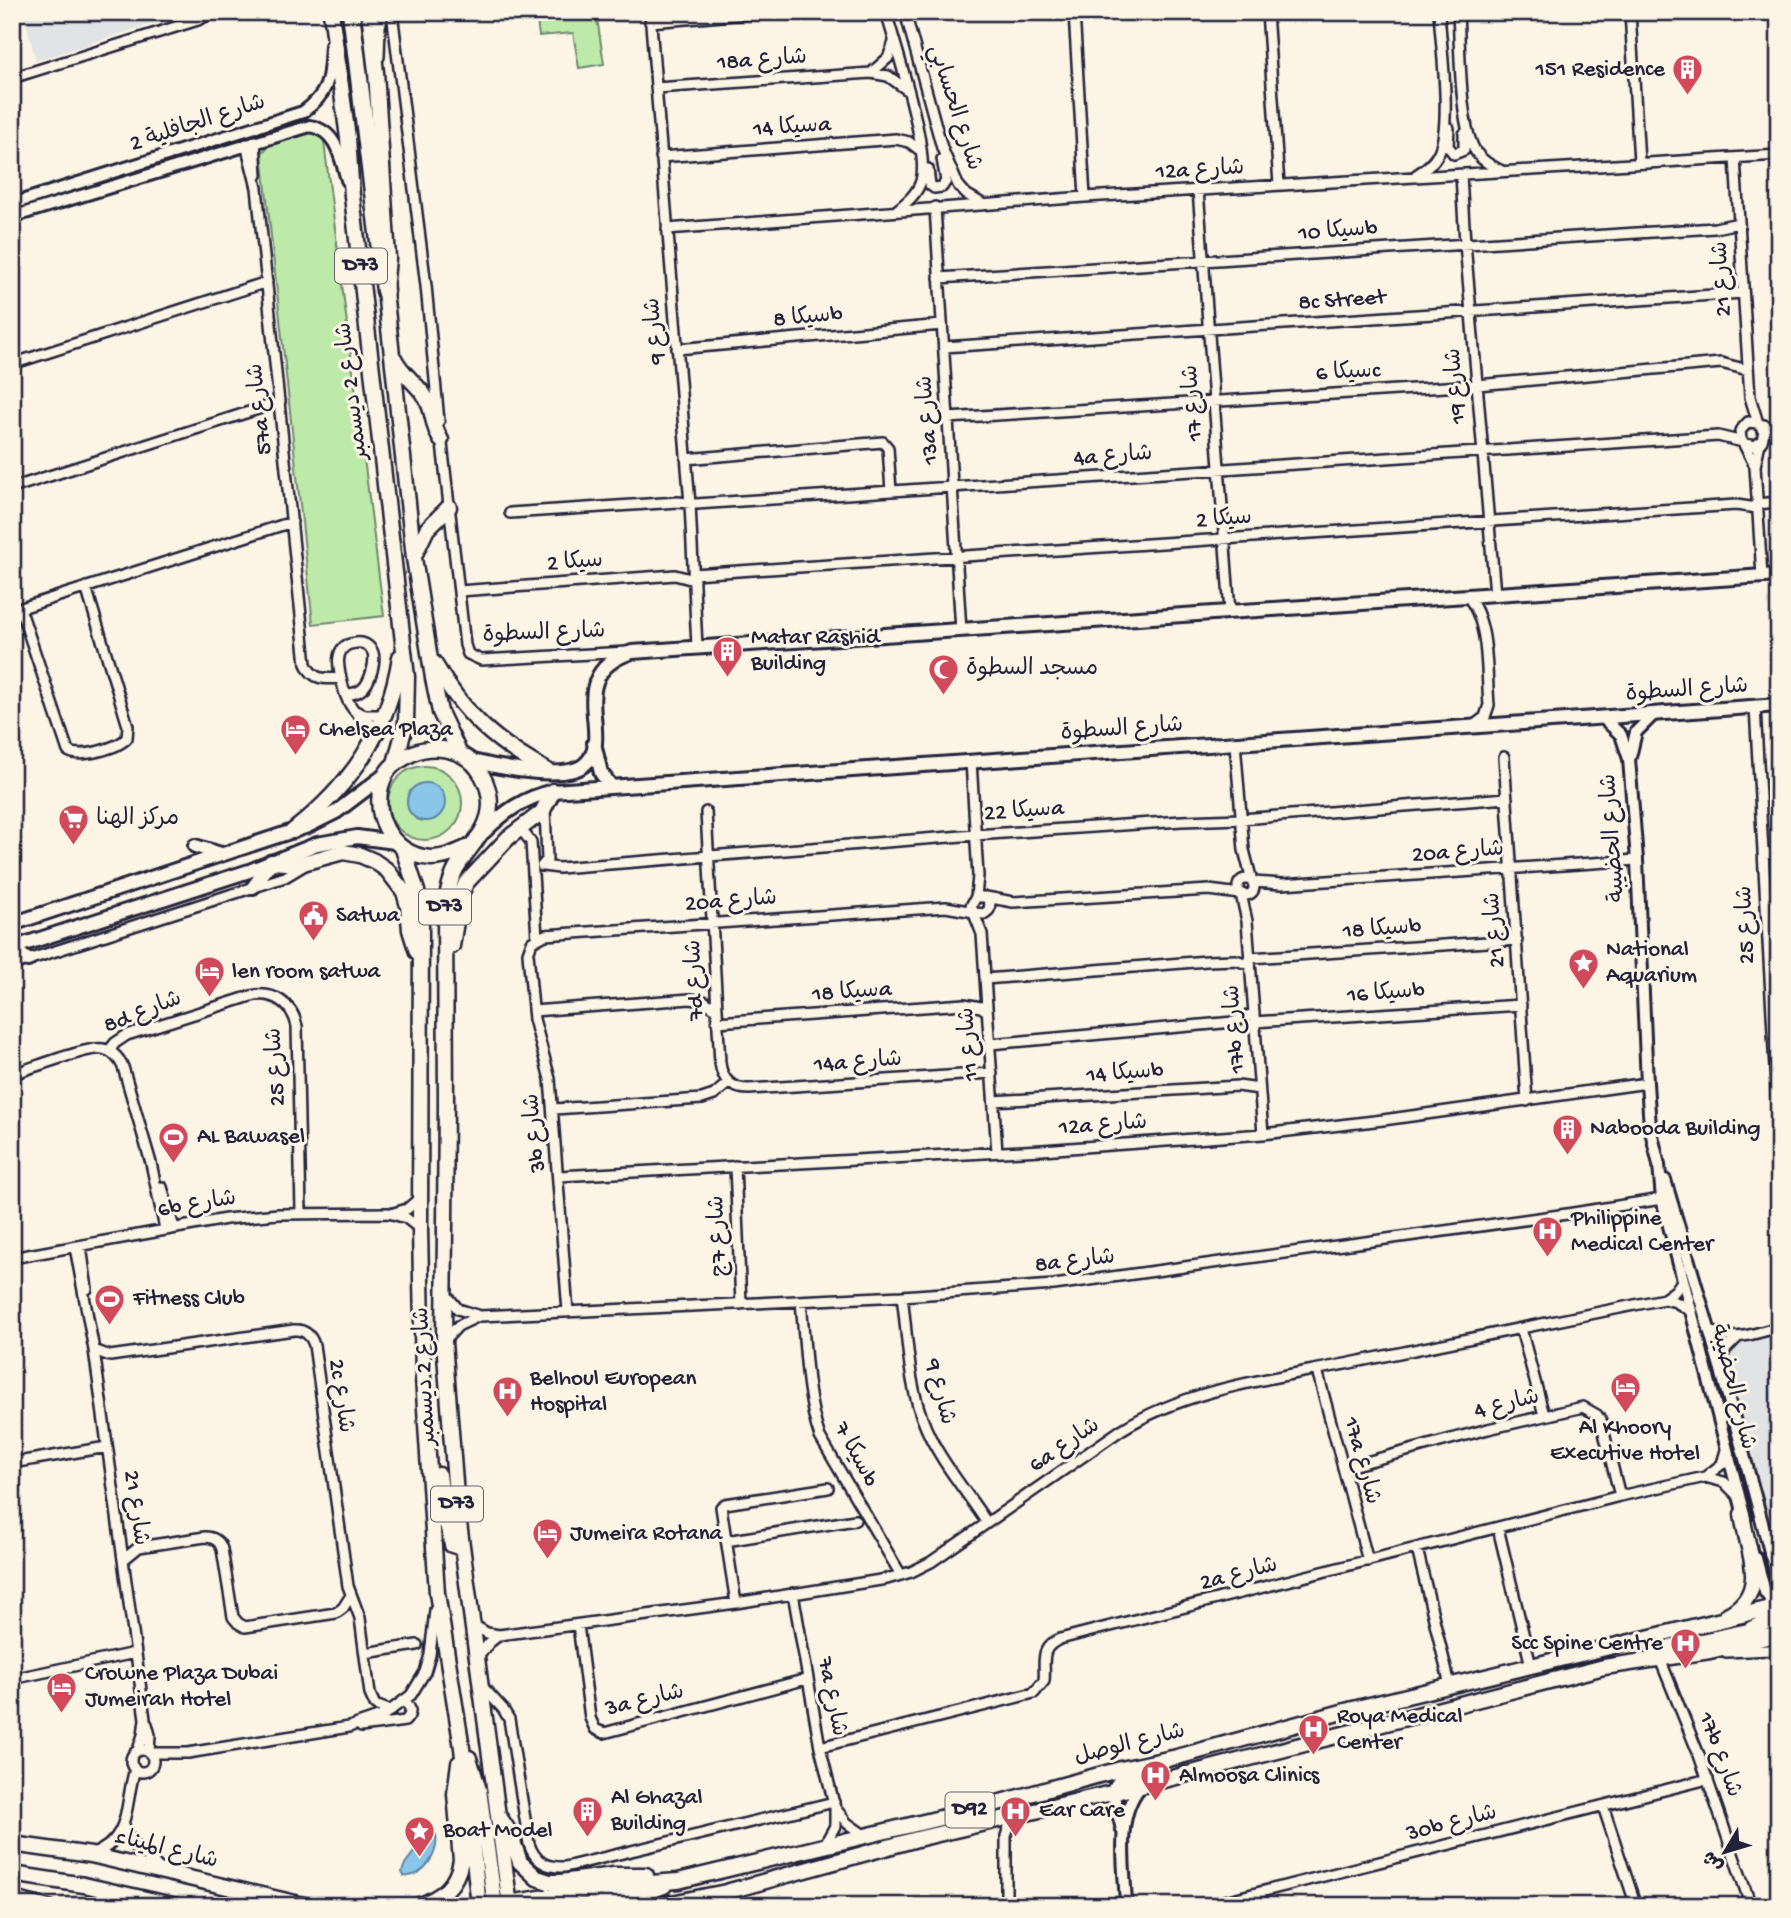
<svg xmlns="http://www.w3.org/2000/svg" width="1791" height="1918" viewBox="0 0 1791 1918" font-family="'Gochi Hand','Playpen Sans Arabic',sans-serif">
	<rect width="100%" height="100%" fill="#fcf5e5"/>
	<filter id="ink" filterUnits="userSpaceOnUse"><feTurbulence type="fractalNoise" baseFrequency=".0143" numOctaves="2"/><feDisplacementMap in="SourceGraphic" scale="14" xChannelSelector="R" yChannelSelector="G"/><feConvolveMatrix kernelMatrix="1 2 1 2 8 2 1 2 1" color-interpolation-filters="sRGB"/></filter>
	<g filter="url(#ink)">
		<path fill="#e1e3e5" d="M23 12H188L36 61Z
			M1779 1333V1555L1724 1347Z"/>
		<path fill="#bdeaa8" stroke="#708672" stroke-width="2" d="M536 12H596L604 64 579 68 573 33 539 36Z
			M312 127 321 132 324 142 384 616 313 624 262 153 279 134Z
			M388 803a37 37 0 1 1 74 0a37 37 0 1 1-74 0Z"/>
		<path fill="#8ac6ea" stroke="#6084a4" stroke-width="2" d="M407 802a19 19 0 1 1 38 0a19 19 0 1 1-38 0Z
			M433 1834 436 1835C439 1853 424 1878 404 1876L402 1872 405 1864 416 1849Z"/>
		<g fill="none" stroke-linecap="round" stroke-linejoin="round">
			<defs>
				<path id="minor" d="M392 12 426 286 439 421
					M650 12 690 504 697 647
					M886 12C896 48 930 150 921 181 917 194 907 202 897 210
					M905 12 942 148 958 185 966 194 981 203
					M1074 12 1085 197
					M1267 12 1279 185
					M1458 12C1460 44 1459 127 1476 152 1482 161 1492 166 1502 171
					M1630 12 1639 162
					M650 22 773 12
					M379 57 380 26 384 12
					M871 73 888 58 894 42
					M12 78 198 20 215 12
					M656 88 871 73 888 76 906 89
					M1449 128 1448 146 1454 154 1464 150V134
					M255 141 257 175
					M246 144 257 188 306 664C313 681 326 679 341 678
					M661 157 896 139 909 142 921 151
					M1735 158 1750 397 1758 423
					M928 169 930 185 934 188 942 187 946 181 942 159
					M1416 175C1426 169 1434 163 1439 152 1452 123 1441 46 1439 12
					M1461 175 1465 243 1495 594
					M12 189 16 203
					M1198 190 1230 612
					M935 207 961 631
					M667 229 1085 197 1779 155
					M939 278 1715 228 1739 223
					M944 347 1743 293
					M677 349 942 325
					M12 364 267 282
					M948 418 1477 385 1721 363 1748 370
					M1760 424 1779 429
					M441 435 465 645 468 654 481 660 627 652
					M1760 443 1755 466 1762 576
					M1745 444 1755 446 1762 441 1764 432 1758 423 1748 422 1740 431 1741 439 1754 464
					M686 459 883 442 888 448 891 491
					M12 488 280 402
					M1756 504 1779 502
					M510 513 678 502 696 504 1718 436 1743 442
					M693 574 1736 505 1757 508
					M459 591 675 575 694 580
					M1467 596C1490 621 1486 673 1489 705L1485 717 1473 726
					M20 608 68 751C80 759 118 748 127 738L128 726 86 587
					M12 611 292 522
					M345 694C351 694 356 694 361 690 370 684 378 658 371 649 367 644 362 642 356 643 328 645 341 677 345 694 351 711 362 721 379 728
					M1755 707 1779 1140
					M355 711 365 715H384
					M1235 743 1244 850 1252 881
					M1504 757 1527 1101
					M971 761 978 876 976 897
					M706 812 720 1063C722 1080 732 1089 749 1089L992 1073
					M520 828 531 842 537 938
					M1764 854 1779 853
					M542 866 547 860 545 808
					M543 866 559 868 975 835 1182 821 1241 819 1507 798
					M1238 887a8 8 0 1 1 16 0a8 8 0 1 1-16 0Z
					M1253 882 1282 884 1637 860
					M1241 894 1247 921 1263 1134
					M986 897 1013 902 1209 890 1240 894
					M975 913 984 914 989 910 990 903 986 897H976L971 906 982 934 997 1152
					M1250 958 1517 940
					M12 965 239 892 285 877 305 865
					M985 979 1207 961 1236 960 1250 965
					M533 1011 690 999 704 1001 716 1009
					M717 1022 964 1004 981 1007 987 1011
					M1254 1022 1521 1005
					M990 1044 1234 1022 1254 1013
					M109 1051 115 1043 127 1035 251 996C273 991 292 1003 297 1026L301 1213
					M12 1074C31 1069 87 1046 103 1049 113 1051 119 1058 123 1067L151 1163 165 1229
					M994 1101 1238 1086 1259 1089
					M554 1109 702 1099 714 1095 728 1083
					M735 1166 741 1304
					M559 1176 1042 1150 1263 1134 1383 1120 1647 1083
					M162 1187 174 1228
					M394 1213 407 1209 421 1197
					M81 1246 87 1289
					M75 1247 94 1350 145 1719 143 1735 138 1750
					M12 1258 226 1219 278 1214 389 1213 406 1218 420 1229
					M445 1293 458 1309 480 1316 902 1296 1054 1285 1567 1214 1668 1198
					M902 1296C908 1339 908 1388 926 1428 940 1461 967 1492 987 1523
					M1664 1299 1675 1291 1683 1280
					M801 1301C805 1342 806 1398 820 1437L901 1575
					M568 1312 550 1079 534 1019 528 953 532 942 545 935 946 907 974 912
					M1521 1329 1544 1415
					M1710 1330C1732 1344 1755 1333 1779 1327
					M445 1340 458 1326 479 1316
					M94 1350 110 1356 294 1330C304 1329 311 1335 314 1345L348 1586 360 1618 370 1694 375 1705 391 1711
					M1719 1363 1726 1349 1737 1338
					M1317 1370 1368 1561
					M12 1463 107 1447
					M1344 1468 1488 1429 1583 1407 1597 1415 1601 1421 1620 1496
					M1705 1477 1724 1482 1737 1495
					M1498 1528 1531 1666
					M726 1541 855 1520
					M1417 1549 1450 1685
					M123 1560 139 1547 205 1537C213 1537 220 1541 222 1549L233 1617 238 1623 245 1627 336 1613 343 1608 350 1597
					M793 1593 820 1747 835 1808V1826L825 1844
					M736 1603 721 1507 725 1504 828 1488
					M472 1624 487 1633 499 1635 736 1603 887 1579 911 1572 931 1562 1121 1430C1190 1387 1277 1378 1355 1362 1458 1341 1561 1320 1664 1299L1676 1302 1692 1312
					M578 1625 590 1718 595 1729 604 1733 807 1679
					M1726 1652 1769 1650 1779 1652
					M365 1653 417 1645
					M478 1657 489 1643 499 1635
					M1660 1659 1699 1755 1751 1906
					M12 1679 135 1653
					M481 1685 503 1709 509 1719 529 1844C535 1862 547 1868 565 1867L834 1802
					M147 1724 150 1735 149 1752
					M361 1727 405 1721C412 1714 412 1707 404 1702
					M820 1747 1034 1693 1044 1681C1046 1663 1038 1648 1060 1639L1620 1496 1705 1477 1722 1464 1726 1450
					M131 1761a11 11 0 1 1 22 0a11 11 0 1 1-22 0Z
					M150 1753H188L349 1727 384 1715 411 1695 425 1672 430 1655 435 1610
					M1603 1806 1636 1906
					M836 1809 847 1823 864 1835
					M124 1824C127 1847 148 1853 160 1870
					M91 1855C133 1839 124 1804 135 1769
					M12 1896 51 1906
					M1006 1906V1836L1009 1827 1018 1817
					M1205 1906 1708 1779"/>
				<path id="tertiary" d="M12 204 303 112C331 92 329 77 331 45
					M12 217 310 126C337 131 340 157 347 180
					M1603 718 1621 735 1629 759 1637 860 1647 1083 1650 1127 1659 1165 1662 1199 1745 1519
					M1630 757 1636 732 1654 714
					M1665 1180 1719 1363 1779 1585
					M1756 1558 1765 1592 1776 1607 1779 1599
					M1113 1792 1122 1830
					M1126 1906C1125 1867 1114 1817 1141 1786"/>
				<path id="secondary" d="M594 743 601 773 611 786
					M472 761C496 767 564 781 584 765 617 739 560 675 632 652L1779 575
					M484 832C505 811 524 798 553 791L1779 705
					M195 846 221 854
					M253 887 271 863
					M12 924 308 826 336 812 386 774
					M12 948 249 871 317 844 357 837 395 842
					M13 948 28 960"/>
				<path id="primary" d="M331 12 348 138 352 196 407 677 406 723 395 763
					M369 12 376 72 388 258 385 291 414 558 433 678 440 712 460 754
					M394 358C402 375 417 383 426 398 434 411 432 427 441 440
					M414 556 427 529 449 507
					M434 663C464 715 496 743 548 771
					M293 831C352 784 388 732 400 657
					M471 846C458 852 445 858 431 858 390 856 367 809 386 774 391 764 401 760 411 754 426 746 446 747 462 755 479 764 490 785 490 804 490 831 468 847 456 869 449 882 447 896 445 910L446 1104 444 1342 457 1508 510 1906
					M403 849 417 891 421 923 420 1229 423 1378 437 1593 462 1748 479 1906
					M271 862 299 864 343 852 360 855 374 861 387 870 404 892 408 906 410 930 417 952
					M452 946 460 897 466 883 508 838 542 812 553 791
					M439 1475 442 1498 449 1502H457
					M432 1518 446 1520 452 1545 462 1548
					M1772 1554 1779 1569
					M1727 1615C1771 1592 1747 1553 1742 1514
					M1654 1651 1748 1631 1768 1621 1776 1607
					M469 1758 479 1790 495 1906
					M1113 1792 1122 1779 1148 1772
					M498 1815 510 1833 520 1862 537 1878 549 1882H561L614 1875H646
					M12 1844 91 1855 308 1906
					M12 1874 84 1885 177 1906
					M417 1906C441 1898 457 1886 461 1860L455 1794 459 1763
					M489 1906 622 1885 678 1881 961 1813 1121 1769 1177 1757 1353 1709 1779 1606
					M584 1906 633 1897 664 1886
					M657 1906 726 1892 917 1839 1141 1786 1604 1667 1710 1651 1779 1634"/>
				<path id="motorway" d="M351 12 385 291"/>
			</defs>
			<use href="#minor" stroke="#22223b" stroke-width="14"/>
			<use href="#tertiary" stroke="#22223b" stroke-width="16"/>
			<use href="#secondary" stroke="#22223b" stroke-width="18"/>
			<use href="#primary" stroke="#22223b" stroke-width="19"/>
			<use href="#motorway" stroke="#22223b" stroke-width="21"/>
			<use href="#minor" stroke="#fcf5e5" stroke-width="9"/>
			<use href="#tertiary" stroke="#fcf5e5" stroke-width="10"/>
			<use href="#secondary" stroke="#fcf5e5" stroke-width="12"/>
			<use href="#primary" stroke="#fcf5e5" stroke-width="14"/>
			<use href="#motorway" stroke="#fcf5e5" stroke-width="16"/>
		</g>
	</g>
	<defs>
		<symbol id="building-pin" viewBox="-11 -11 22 30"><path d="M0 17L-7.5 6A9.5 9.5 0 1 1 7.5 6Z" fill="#d1495b" stroke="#fcf5e5"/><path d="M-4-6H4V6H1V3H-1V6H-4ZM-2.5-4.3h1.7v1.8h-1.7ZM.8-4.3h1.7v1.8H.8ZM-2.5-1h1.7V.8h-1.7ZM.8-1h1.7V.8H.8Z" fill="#fff"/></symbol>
		<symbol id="mosque-pin" viewBox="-11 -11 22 30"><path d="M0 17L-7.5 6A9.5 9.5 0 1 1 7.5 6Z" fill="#d1495b" stroke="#fcf5e5"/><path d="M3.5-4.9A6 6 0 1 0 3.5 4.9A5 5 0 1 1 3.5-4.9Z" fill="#fff"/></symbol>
		<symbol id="hotel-pin" viewBox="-11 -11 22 30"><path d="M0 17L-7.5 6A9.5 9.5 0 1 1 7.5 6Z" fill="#d1495b" stroke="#fcf5e5"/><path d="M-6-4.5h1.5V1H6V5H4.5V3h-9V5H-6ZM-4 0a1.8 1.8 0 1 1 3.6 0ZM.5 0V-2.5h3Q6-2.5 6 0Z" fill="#fff"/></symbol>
		<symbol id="supermarket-pin" viewBox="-11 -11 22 30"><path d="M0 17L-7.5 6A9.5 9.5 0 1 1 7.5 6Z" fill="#d1495b" stroke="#fcf5e5"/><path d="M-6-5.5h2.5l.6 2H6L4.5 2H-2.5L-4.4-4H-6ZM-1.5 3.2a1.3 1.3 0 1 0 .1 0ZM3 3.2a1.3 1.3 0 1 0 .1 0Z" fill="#fff"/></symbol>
		<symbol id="civic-pin" viewBox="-11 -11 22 30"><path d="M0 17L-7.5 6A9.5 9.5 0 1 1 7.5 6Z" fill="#d1495b" stroke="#fcf5e5"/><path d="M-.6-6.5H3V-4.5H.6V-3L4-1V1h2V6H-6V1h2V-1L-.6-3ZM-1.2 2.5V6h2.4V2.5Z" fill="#fff"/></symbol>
		<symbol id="sight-pin" viewBox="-11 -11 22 30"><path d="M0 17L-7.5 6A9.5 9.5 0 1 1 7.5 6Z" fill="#d1495b" stroke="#fcf5e5"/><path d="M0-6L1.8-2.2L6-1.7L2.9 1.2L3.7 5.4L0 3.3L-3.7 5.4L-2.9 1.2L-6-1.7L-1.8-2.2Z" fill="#fff"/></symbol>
		<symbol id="stadium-pin" viewBox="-11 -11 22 30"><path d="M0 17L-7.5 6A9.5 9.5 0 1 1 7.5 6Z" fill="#d1495b" stroke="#fcf5e5"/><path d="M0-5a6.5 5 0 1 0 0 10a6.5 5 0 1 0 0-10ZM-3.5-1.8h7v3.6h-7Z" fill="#fff"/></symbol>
		<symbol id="hospital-pin" viewBox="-11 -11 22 30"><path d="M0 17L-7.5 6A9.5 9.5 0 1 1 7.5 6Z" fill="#d1495b" stroke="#fcf5e5"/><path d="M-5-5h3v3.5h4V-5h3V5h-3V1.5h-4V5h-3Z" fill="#fff"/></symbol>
	</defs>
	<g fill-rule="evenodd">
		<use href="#building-pin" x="1670" y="52" width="35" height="47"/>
		<use href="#building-pin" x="710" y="634" width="35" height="47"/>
		<use href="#mosque-pin" x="926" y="652" width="35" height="47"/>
		<use href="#hotel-pin" x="278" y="712" width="35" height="47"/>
		<use href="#supermarket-pin" x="56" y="802" width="35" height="47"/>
		<use href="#civic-pin" x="296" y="898" width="35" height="47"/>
		<use href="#sight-pin" x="1566" y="946" width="35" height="47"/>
		<use href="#hotel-pin" x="192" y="954" width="35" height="47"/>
		<use href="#building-pin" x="1550" y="1112" width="35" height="47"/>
		<use href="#stadium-pin" x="156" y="1120" width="35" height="47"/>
		<use href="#hospital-pin" x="1530" y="1214" width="35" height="47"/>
		<use href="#stadium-pin" x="92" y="1282" width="35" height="47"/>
		<use href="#hotel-pin" x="1608" y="1370" width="35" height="47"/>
		<use href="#hospital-pin" x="490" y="1374" width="35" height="47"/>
		<use href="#hotel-pin" x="530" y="1516" width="35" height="47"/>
		<use href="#hospital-pin" x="1668" y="1626" width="35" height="47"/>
		<use href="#hotel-pin" x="44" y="1670" width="35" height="47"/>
		<use href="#hospital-pin" x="1296" y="1712" width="35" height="47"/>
		<use href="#hospital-pin" x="1138" y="1758" width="35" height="47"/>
		<use href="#building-pin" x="570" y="1794" width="35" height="47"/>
		<use href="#hospital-pin" x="998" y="1794" width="35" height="47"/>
		<use href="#sight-pin" x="402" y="1814" width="35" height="47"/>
	</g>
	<g text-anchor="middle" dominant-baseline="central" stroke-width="6" stroke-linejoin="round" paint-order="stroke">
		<g fill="#fcf5e5" stroke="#63616e" stroke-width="2">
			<rect x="335" y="248.5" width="52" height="35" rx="5"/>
			<rect x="419" y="889.5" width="52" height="35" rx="5"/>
			<rect x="431" y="1486.5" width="52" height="35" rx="5"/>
			<rect x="945.5" y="1792.5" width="49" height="35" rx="5"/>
		</g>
		<g font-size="21" font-weight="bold" fill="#22223b">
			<text x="361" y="266">D73</text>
			<text x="445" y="907">D73</text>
			<text x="457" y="1504">D73</text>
			<text x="970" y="1810">D92</text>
		</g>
		<g font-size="23" fill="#22223b" stroke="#fcf5e5">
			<text transform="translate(762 61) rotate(-4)">18a شارع</text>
			<text transform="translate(954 108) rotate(72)">شارع الحسابي</text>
			<text transform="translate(198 124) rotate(-18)">شارع الجافلية 2</text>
			<text transform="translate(792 128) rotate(-4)">سيكا 14a</text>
			<text transform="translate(1200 171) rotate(-3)">12a شارع</text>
			<text transform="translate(1338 232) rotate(-4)">سيكا 10b</text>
			<text transform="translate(1723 279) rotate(-93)">شارع 21</text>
			<text transform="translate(1342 301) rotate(-4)">8c Street</text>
			<text transform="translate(808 318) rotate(-5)">سيكا 8b</text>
			<text transform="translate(656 331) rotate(-95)">شارع 9</text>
			<text transform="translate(1348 373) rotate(-3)">سيكا 6c</text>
			<text transform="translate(1457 386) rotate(-94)">شارع 19</text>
			<text transform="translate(353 391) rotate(-97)">شارع 2 ديسمبر</text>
			<text transform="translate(1194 403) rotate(-94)">شارع 17</text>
			<text transform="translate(261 409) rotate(-96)">57a شارع</text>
			<text transform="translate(929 420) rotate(-94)">13a شارع</text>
			<text transform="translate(1113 457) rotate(-4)">4a شارع</text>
			<text transform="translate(1224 520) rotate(-4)">سيكا 2</text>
			<text transform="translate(575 563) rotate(-4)">سيكا 2</text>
			<text transform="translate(544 634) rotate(-2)">شارع السطوة</text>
			<text transform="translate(1687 691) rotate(-4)">شارع السطوة</text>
			<text transform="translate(1122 730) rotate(-4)">شارع السطوة</text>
			<text transform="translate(1024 812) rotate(-4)">سيكا 22a</text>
			<text transform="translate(1614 838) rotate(-94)">شارع الحضيبة</text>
			<text transform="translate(1458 853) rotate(-4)">20a شارع</text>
			<text transform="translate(731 902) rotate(-4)">20a شارع</text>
			<text transform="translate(1747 925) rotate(-92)">شارع 25</text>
			<text transform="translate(1382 930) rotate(-4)">سيكا 18b</text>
			<text transform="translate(1496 930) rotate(-94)">شارع 21</text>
			<text transform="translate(696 980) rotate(-92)">7d شارع</text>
			<text transform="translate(852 993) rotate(-4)">سيكا 18a</text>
			<text transform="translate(1386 994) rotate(-4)">سيكا 16b</text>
			<text transform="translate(143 1013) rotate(-21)">8d شارع</text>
			<text transform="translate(1236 1029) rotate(-94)">17b شارع</text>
			<text transform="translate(970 1044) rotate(-94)">شارع 11</text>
			<text transform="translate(858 1063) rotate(-4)">14a شارع</text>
			<text transform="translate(277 1067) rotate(-93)">شارع 25</text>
			<text transform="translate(1125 1074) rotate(-4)">سيكا 14b</text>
			<text transform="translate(1103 1126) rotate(-4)">12a شارع</text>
			<text transform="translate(536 1133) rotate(-95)">3b شارع</text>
			<text transform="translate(197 1205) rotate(-9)">6b شارع</text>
			<text transform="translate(719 1236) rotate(-92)">شارع 7ج</text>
			<text transform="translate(1075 1262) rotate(-6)">8a شارع</text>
			<text transform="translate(426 1376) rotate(-93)">شارع 2 ديسمبر</text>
			<text transform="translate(1732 1387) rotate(76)">شارع الحضيبة</text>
			<text transform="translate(939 1392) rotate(76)">شارع 9</text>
			<text transform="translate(340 1396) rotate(82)">2c شارع</text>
			<text transform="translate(1507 1405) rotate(-14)">شارع 4</text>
			<text transform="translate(1065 1446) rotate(-34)">6a شارع</text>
			<text transform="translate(855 1455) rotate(62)">سيكا 7b</text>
			<text transform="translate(1361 1461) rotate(75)">17a شارع</text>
			<text transform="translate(135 1508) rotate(82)">شارع 21</text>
			<text transform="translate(1239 1575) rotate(-14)">2a شارع</text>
			<text transform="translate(831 1697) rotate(79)">7a شارع</text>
			<text transform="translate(645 1701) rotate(-13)">3a شارع</text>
			<text transform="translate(1130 1745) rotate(-14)">شارع الوصل</text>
			<text transform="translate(1719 1755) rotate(70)">17b شارع</text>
			<text transform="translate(1452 1824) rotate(-14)">30b شارع</text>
			<text transform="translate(166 1850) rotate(14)">شارع الميناء</text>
		</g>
		<g font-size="23" fill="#22223b" stroke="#fcf5e5" text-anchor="start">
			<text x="1665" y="70" text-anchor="end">151 Residence</text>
			<text x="751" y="638">Matar Rashid<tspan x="751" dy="26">Building</tspan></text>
			<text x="966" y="669">مسجد السطوة</text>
			<text x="319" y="730">Chelsea Plaza</text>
			<text x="96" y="819">مركز الهنا</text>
			<text x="336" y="916">Satwa</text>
			<text x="1606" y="950">National<tspan x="1606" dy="26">Aquarium</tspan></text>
			<text x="232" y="972">len room satwa</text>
			<text x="1590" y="1129">Nabooda Building</text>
			<text x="197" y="1137">AL Bawasel</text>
			<text x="1571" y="1219">Philippine<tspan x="1571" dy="26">Medical Center</tspan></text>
			<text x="133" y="1299">Fitness Club</text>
			<text x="530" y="1379">Belhoul European<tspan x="530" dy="26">Hospital</tspan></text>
			<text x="1625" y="1428" text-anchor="middle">Al Khoory<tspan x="1625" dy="26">Executive Hotel</tspan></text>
			<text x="570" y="1534">Jumeira Rotana</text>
			<text x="1663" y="1644" text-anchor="end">Scc Spine Centre</text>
			<text x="85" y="1674">Crowne Plaza Dubai<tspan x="85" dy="26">Jumeirah Hotel</tspan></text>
			<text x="1337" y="1717">Roya Medical<tspan x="1337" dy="26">Center</tspan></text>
			<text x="1179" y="1776">Almoosa Clinics</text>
			<text x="611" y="1798">Al Ghazal<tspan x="611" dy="26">Building</tspan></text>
			<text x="1039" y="1811">Ear Care</text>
			<text x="443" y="1831">Boat Model</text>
		</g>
	</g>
	<rect width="1791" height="1918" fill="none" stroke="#fcf5e5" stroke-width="42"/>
	<rect x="21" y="21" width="1749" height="1876" fill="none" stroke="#22223b" stroke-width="2.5" filter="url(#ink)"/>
	<g transform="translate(1725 1852) rotate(232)" stroke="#fcf5e5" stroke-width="5" paint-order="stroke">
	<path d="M0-5L12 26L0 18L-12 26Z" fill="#22223b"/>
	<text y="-10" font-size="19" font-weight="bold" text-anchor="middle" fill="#22223b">ش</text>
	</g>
</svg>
